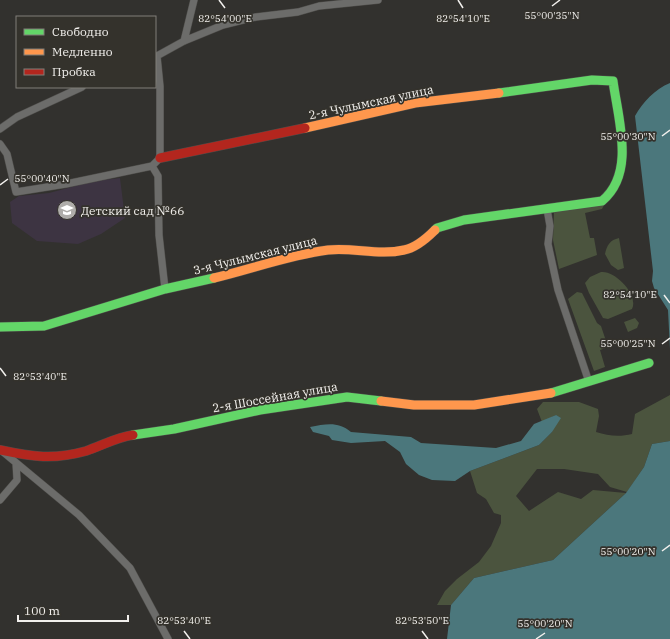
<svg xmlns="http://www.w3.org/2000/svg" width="670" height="639" viewBox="0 0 670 639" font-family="'IBM Plex Serif',serif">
	<rect width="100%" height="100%" fill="#32312e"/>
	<path fill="#3d3442" d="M120 178 125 218 101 234 78 244 37 241 12 223 10 202 19 196 49 193 94 181Z"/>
	<path fill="#4b543e" d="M604 205 602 209 585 213 590 238H594L597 255 559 269 553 240 554 211Z
		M619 238 624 268 618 270 611 265 605 254C607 245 610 240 619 238Z
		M601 272C615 270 639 295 632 309L608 319 603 318 589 293 585 283 590 277Z
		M577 292 582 293 597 323 601 326 608 347 600 350 605 367 594 371 568 299Z
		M635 318 639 323 637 328 628 332 624 322Z
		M670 395V441L652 444 644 467 627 492 610 487 598 474 564 469H537L516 496 529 511 558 492 581 499 593 490 626 493 553 560 474 578 451 605H437L445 591 457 579 479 562 491 546 501 523V515L494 513 486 499 477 493 470 471 539 445 552 432 556 415 542 422 537 409 543 402H579L598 409 599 416 596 432C608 436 620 437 632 434L635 414Z"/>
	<path fill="#4b777c" d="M670 83V349L668 310 654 288 652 281 653 271 635 116C643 102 655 89 670 83Z
		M556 415 561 418 552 432 539 445 470 471 455 481 432 480 419 475 406 464 400 452 385 441 351 443 332 440 329 436 313 432 310 427C326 424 338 421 351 432L411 437 421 443 496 448 521 441 534 424Z
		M670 441V639H447L451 605 474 578 553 560 626 493 644 467 652 444Z"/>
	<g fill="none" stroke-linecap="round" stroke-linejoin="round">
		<defs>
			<path id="street" d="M184 41 194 0
				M157 56 160 86V158L152 166 158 176 159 235 165 289
				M155 57 184 41 223 25 256 17 298 12 319 6 378 0
				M0 129 17 117 82 87
				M0 144 7 154 16 192 66 184 152 166
				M547 209 550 226 548 244 558 290 589 382
				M2 451 79 515 130 568 168 639
				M0 500 17 480 16 463"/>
			<path id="fast" d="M435 230 437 228 464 220 602 201C636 173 618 119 613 81L592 80 499 93
				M0 327 44 326 165 289 214 278
				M551 393 649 363
				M133 435 174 429 260 410 347 397 381 401"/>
			<path id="slow" d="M305 128 415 103 499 93
				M214 278C252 269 289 255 328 250 353 247 379 256 404 250 415 248 427 238 435 230
				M381 401 414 405H474L551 393"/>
			<path id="jam" d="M160 158 305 128
				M0 450C32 457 54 460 86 451 101 446 117 437 133 435"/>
		</defs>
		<use href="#street" stroke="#4e4d4a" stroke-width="8"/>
		<use href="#fast" stroke="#4e4d4a" stroke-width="10"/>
		<use href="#slow" stroke="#4e4d4a" stroke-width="10"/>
		<use href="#jam" stroke="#4e4d4a" stroke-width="10"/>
		<use href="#street" stroke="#6c6c6a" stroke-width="7"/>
		<use href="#fast" stroke="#63d668" stroke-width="9"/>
		<use href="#slow" stroke="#ff974d" stroke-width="9"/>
		<use href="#jam" stroke="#b3261e" stroke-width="9"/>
	</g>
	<path fill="none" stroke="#f2f0ed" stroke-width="1.5" d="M219 0 225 8M458 0 463 8M552 6 560 0M662 136 670 130M0 185 8 179M664 295 670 303M662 344 670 338M0 368 6 376M662 551 670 545M184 631 190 639M422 631 428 639M536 639 545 633"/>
	<defs>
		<symbol id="school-disc" viewBox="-11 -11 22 22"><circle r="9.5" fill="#afadaa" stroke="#34322c"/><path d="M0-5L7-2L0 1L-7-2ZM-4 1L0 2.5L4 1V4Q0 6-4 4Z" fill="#fff"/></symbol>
	</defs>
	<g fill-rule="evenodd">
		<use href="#school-disc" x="56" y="199" width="22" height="22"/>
	</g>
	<g text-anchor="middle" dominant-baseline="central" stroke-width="3.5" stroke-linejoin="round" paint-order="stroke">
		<g font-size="12" fill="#f2f0ed" stroke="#34322c">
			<text transform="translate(371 102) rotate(-12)">2-я Чулымская улица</text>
			<text transform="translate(255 255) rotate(-14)">3-я Чулымская улица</text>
			<text transform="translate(275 397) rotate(-10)">2-я Шоссейная улица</text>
		</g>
		<g font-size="12" fill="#f2f0ed" stroke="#34322c" text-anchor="start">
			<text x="81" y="210">Детский сад №66</text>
		</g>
	</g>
	<g font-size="10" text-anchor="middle" fill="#f2f0ed" stroke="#34322c" stroke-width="3.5" stroke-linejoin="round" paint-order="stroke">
		<text x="552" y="19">55°00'35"N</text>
		<text x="225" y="22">82°54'00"E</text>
		<text x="463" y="22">82°54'10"E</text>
		<text x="628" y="140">55°00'30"N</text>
		<text x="42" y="182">55°00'40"N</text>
		<text x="630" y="298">82°54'10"E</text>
		<text x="628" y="347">55°00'25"N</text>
		<text x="40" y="380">82°53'40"E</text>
		<text x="628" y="555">55°00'20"N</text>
		<text x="184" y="624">82°53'40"E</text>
		<text x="422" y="624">82°53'50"E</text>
		<text x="545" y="627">55°00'20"N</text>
	</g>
	<rect x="16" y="16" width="140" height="72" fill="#34322c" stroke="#807e79"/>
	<rect x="24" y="29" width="20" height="6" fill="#63d668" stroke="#807e79"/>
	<text x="52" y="36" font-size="12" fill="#f2f0ed">Свободно</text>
	<rect x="24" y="49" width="20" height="6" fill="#ff974d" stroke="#807e79"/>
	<text x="52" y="56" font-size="12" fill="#f2f0ed">Медленно</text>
	<rect x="24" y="69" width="20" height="6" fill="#b3261e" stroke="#807e79"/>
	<text x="52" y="76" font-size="12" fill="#f2f0ed">Пробка</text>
	<path d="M18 615v6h110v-6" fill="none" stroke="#f2f0ed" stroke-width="2"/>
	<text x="24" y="615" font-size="12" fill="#f2f0ed" stroke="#34322c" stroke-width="3" paint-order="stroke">100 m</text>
</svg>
